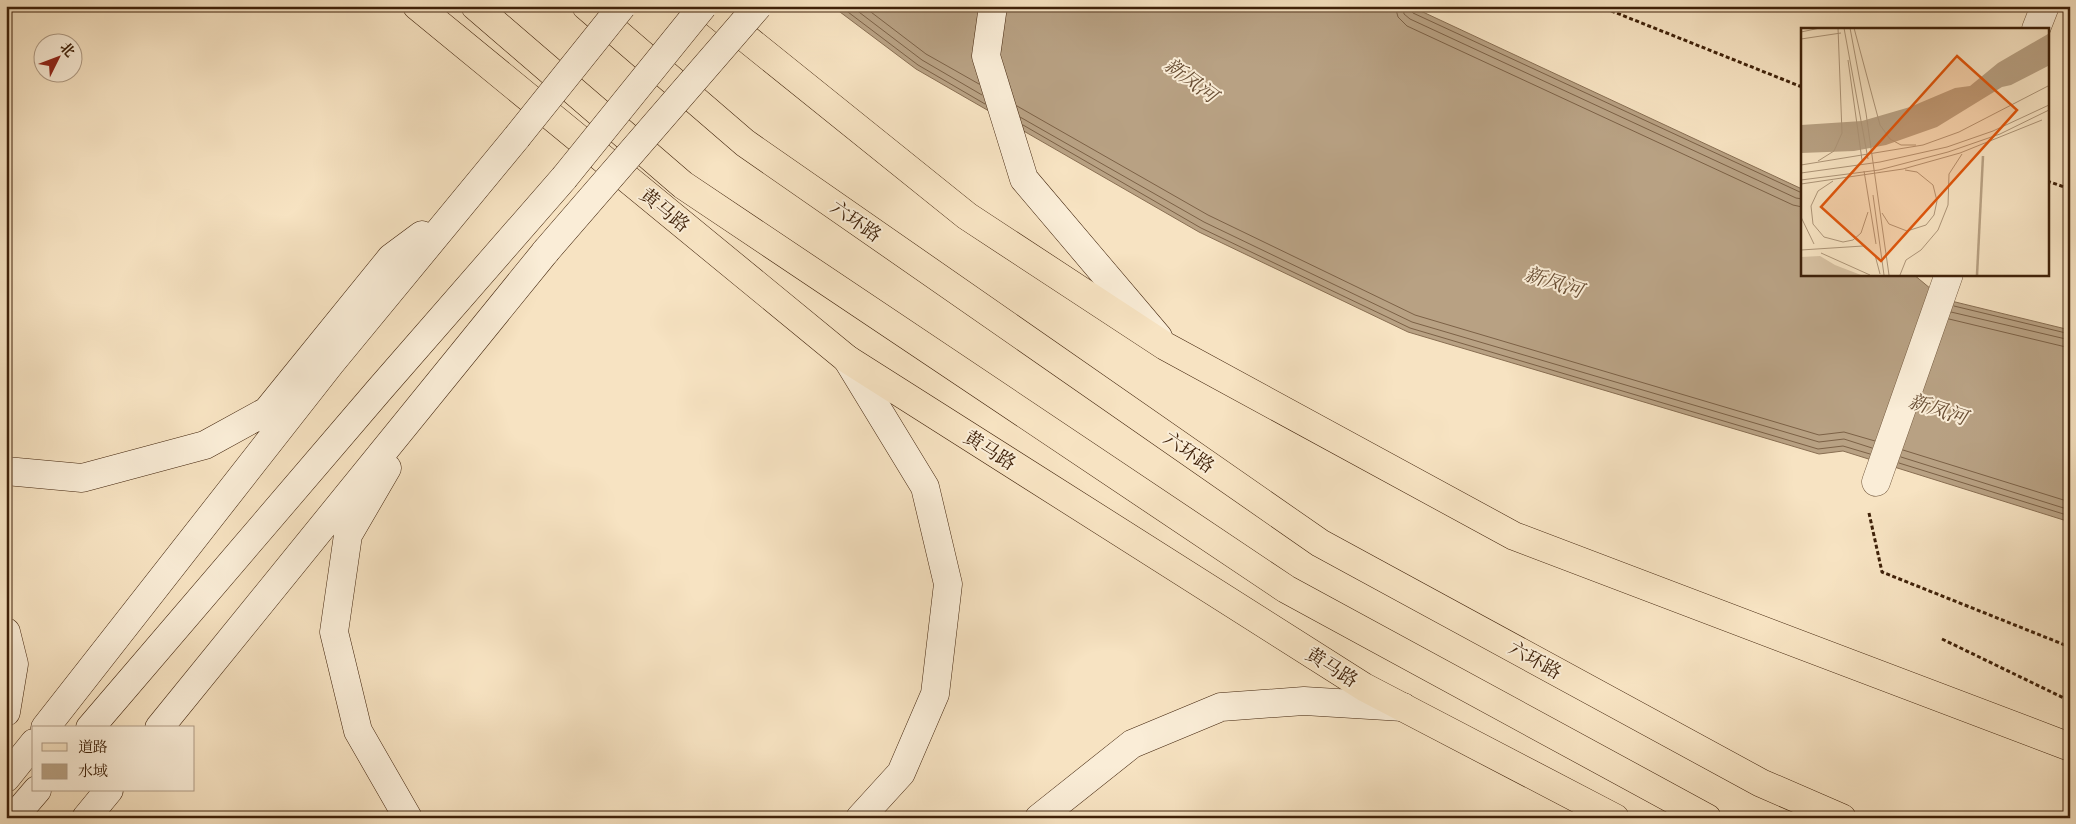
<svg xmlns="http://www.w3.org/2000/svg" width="2076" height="824" viewBox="0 0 2076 824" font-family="'EB Garamond','Noto Serif SC',serif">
	<rect width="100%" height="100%" fill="#f7e3c2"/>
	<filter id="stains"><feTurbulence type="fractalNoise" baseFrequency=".004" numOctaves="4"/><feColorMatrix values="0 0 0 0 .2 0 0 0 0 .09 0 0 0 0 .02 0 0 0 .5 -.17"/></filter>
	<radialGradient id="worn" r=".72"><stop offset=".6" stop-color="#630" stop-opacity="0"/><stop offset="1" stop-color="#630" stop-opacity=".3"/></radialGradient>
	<path fill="#b8a183" stroke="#886e52" d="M832 6H1410L1802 189V274H1913L1943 299 2070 330V522L1843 451 1819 454 1408 332 1199 232 916 69Z"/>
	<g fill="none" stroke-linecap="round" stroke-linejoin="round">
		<path stroke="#7c6146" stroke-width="1" d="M840 6 918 65 985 104
			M851 6 922 60 982 95
			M863 6 926 54 979 84
			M1395 6 1398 17 1407 26 1793 205 1802 207
			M1403 6 1404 14 1410 19 1796 198 1802 199
			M1409 6 1413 13 1802 193
			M1017 106 1208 215 1415 315 1819 435 1844 432 1875 441
			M1020 117 1204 222 1412 322 1819 442 1844 439 1872 448
			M1023 125 1201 228 1410 328 1818 449 1843 446 1870 454
			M1954 306 2070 334
			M1951 312 2070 340
			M1949 319 2070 348
			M1903 450 2070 502
			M1901 457 2070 510
			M1899 463 2070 516"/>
		<defs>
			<path id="street" d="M2036 29 2045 6
				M1876 482 1949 274"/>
			<path id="secondary" d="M993 6 986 56 1024 179 1158 337
				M847 359 925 487 948 584 935 694 901 773 860 818
				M387 468 348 535 334 632 358 731 408 818
				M6 471 82 478 205 445 267 411 391 258 422 235
				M6 632 14 664 6 712
				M45 728 330 364 517 137
				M90 728 380 389 564 178
				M159 728 546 251
				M6 778 34 743
				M13 818 37 790
				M86 818 109 790
				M1039 818 1132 744 1221 707 1304 701 1403 707"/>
			<path id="primary" d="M417 6 847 359 1364 687 1615 818
				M706 6 967 216 1165 346 1514 536 2070 747"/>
			<path id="highway" d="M475 6 683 185 1286 589 1707 818
				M586 6 745 143 1320 543 1761 783 1842 818"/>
		</defs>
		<use href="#street" stroke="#6d5237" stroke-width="29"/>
		<use href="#secondary" stroke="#3f2109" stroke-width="29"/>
		<use href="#primary" stroke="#3f2109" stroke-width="29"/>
		<use href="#highway" stroke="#3f2109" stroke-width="29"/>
		<path stroke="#3f2109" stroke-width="3" stroke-dasharray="4 2.5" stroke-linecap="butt" d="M1599 6 1802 87
			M2047 181 2070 189
			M1869 513 1882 572 2070 647
			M1942 639 2070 701"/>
		<use href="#street" stroke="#faedd7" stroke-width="28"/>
		<use href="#secondary" stroke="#faedd7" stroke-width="28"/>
		<use href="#primary" stroke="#f7e3c2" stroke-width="28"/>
		<use href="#highway" stroke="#f7e3c2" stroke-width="28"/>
		<defs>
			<path id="secondary-bridge" d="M517 137 622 6
				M564 178 703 6
				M546 251 758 6"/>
		</defs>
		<use href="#secondary-bridge" stroke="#3f2109" stroke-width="29" stroke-linecap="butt"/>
		<use href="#secondary-bridge" stroke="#faedd7" stroke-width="28"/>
	</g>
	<g text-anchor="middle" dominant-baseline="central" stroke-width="4" stroke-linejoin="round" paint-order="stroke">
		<g font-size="19" fill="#3f2109" stroke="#faedd7">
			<text transform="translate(665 210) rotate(39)">黄马路</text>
			<text transform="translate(856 221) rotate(35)">六环路</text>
			<text transform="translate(990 450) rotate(32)">黄马路</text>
			<text transform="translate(1189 452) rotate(35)">六环路</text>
			<text transform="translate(1535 660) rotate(29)">六环路</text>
			<text transform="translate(1332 667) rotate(32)">黄马路</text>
		</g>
		<g font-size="20" font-style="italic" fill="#694e34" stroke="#faedd7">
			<text transform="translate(1191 80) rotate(37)">新凤河</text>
			<text transform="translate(1554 282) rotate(18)">新凤河</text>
			<text transform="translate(1938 409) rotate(18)">新凤河</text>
		</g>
	</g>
	<g transform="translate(1801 28)">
		<rect width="248" height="248" fill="#f7e3c2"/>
		<path d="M19 228 34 237 60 247H0V229Z" fill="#d8c2a3"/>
		<path d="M247 6V38L210 57 201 59 136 99 85 117 53 123 0 125V97L61 93 109 79 154 60 169 58 197 35Z" fill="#b8a183"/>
		<path fill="none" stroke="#b8a183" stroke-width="2.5" d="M176 247 182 128"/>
		<path fill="none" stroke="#ad9578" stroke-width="1" d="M43 0 67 131M49 0 65 85 88 247M53 0 79 97 89 111 100 117H115M0 4 19 0M0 11 40 5M47 32 61 132M17 133 33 123 41 105 37 0M0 137 122 117 158 104 247 58M63 143 75 216M0 145 79 134 146 119 192 103 248 77M0 152 78 142 147 124 199 106 248 82M32 153 17 163 10 178 12 196 23 209 42 214 52 212 60 205 67 184M0 156 102 141 159 125 241 92M72 167 83 247M81 185 88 196 106 203 125 197 133 187 136 173 132 157 116 144 104 142M0 189 13 216M0 222 62 218 74 227 79 246M20 225 69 247M99 247 105 232 120 222 137 202 147 177 148 146 161 126"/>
		<path fill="#e0560c" fill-opacity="0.15" stroke="#e0560c" stroke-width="2.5" d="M156 28 216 82 80 233 20 179Z"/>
		<rect width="248" height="248" fill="none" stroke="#3f2109" stroke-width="2.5"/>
	</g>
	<rect width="2076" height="824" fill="none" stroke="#f7e3c2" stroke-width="25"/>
	<rect x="8" y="8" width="2061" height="809" fill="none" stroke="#3f2109" stroke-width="2.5"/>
	<rect x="12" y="12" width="2051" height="799" fill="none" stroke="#3f2109"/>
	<rect x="32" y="726" width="162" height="65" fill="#faedd7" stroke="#af9b85"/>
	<rect x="42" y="743" width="25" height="8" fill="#f7e3c2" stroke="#af9b85"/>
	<text x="78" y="752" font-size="15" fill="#3f2109">道路</text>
	<rect x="42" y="764" width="25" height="15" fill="#b8a183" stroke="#af9b85"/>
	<text x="78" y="776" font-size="15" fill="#3f2109">水域</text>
	<g transform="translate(58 58) rotate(48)"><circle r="24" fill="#faedd7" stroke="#af9b85"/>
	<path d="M0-4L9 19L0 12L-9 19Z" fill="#8f2418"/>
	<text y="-8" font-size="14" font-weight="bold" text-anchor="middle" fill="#3f2109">北</text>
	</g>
	<rect width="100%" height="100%" filter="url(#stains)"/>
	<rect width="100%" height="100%" fill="url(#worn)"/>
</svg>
